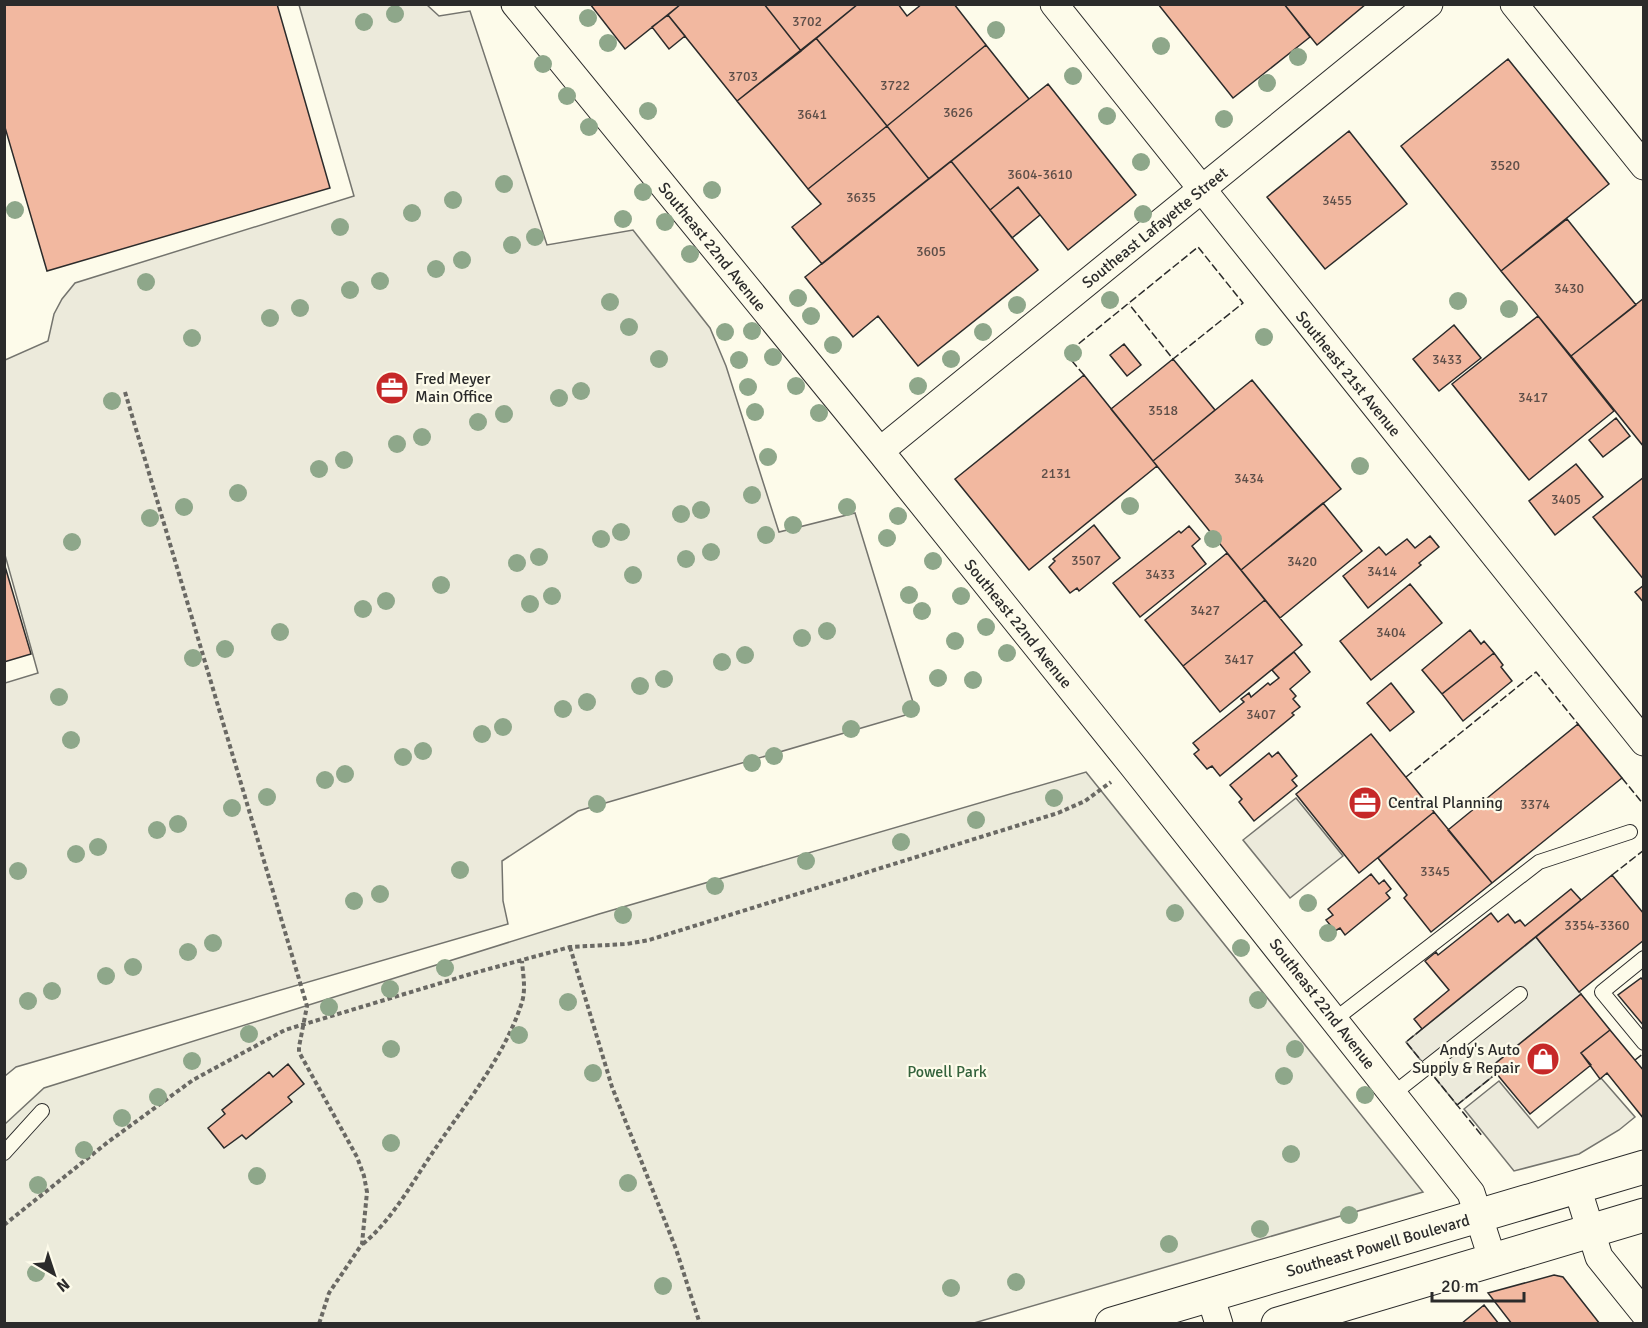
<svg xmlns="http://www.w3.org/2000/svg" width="1648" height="1328" viewBox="0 0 1648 1328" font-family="Signika,sans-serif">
	<rect width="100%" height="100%" fill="#fdfbea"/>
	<path fill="#ecebdb" stroke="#74746e" stroke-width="1.5" d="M1086 772 1423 1192 974 1323 5 1324V1124L44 1088 599 914Z"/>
	<path fill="#eceadb" stroke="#74746e" stroke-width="1.5" d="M299 5H427L439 16 470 11 547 245 633 230 710 328 726 366 779 532 855 513 916 712 578 811 502 861 503 901 508 924 16 1067 5 1076V683L38 673 5 555V360L48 341 54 314 62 299 75 283 354 196Z
		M1296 798 1343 856 1290 898 1243 840Z
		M1536 937 1581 994 1492 1066 1497 1073 1457 1105 1406 1042Z
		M1601 1078 1635 1117 1619 1130 1579 1154 1514 1171 1464 1109 1499 1081 1538 1128Z"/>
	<path fill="#f2b8a0" stroke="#2b2b2b" stroke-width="1.5" d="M4 4H277L330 188 47 271 4 124Z
		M590 4H681L625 49Z
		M681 4H764L801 51 737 101 668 15Z
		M764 4H858L801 51Z
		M858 4H898L907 16 922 4H954L986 45 887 126 816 38Z
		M1158 4H1284L1310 37 1233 98Z
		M1284 4H1366L1317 45Z
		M668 15 685 36 669 49 652 27Z
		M816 38 887 126 808 189 737 101Z
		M986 45 1029 99 929 179 887 126Z
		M1508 59 1609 184 1501 271 1401 146Z
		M1048 84 1136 195 1068 250 1018 187 990 210 951 161Z
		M887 126 929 179 822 264 792 227 821 204 808 189Z
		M1349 131 1407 204 1325 269 1267 197Z
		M951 161 1038 270 918 366 878 316 853 337 805 277Z
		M1018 187 1040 215 1012 238 990 210Z
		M1567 219 1636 305 1571 356 1501 271Z
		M1644 298V447L1571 356Z
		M1538 316 1614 411 1529 480 1452 384Z
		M1454 325 1481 358 1439 391 1413 359Z
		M1124 344 1141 365 1127 376 1110 355Z
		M1173 359 1215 410 1153 461 1111 409Z
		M1084 375 1157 466 1029 570 955 479Z
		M1252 380 1341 489 1241 570 1153 461Z
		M1616 418 1630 436 1603 457 1589 440Z
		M1576 464 1603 497 1555 535 1529 501Z
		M1644 477V580L1593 517Z
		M1323 503 1362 551 1280 618 1241 570Z
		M1094 525 1120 558 1079 591 1077 588 1070 593 1049 567 1055 561 1053 559Z
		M1189 526 1200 539 1192 546 1206 564 1140 617 1113 583 1179 531 1181 533Z
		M1430 536 1439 547 1419 563 1421 565 1368 608 1343 576 1379 547 1386 555 1407 539 1415 548Z
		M1227 553 1265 600 1183 666 1145 620Z
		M4 563 31 654 4 662Z
		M1410 584 1442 623 1371 680 1340 641Z
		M1644 585V603L1635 592Z
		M1265 600 1302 645 1220 712 1183 666Z
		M1470 630 1481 644 1484 641 1494 653 1442 694 1422 670Z
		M1294 652 1310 672 1290 689 1296 696 1293 699 1300 707 1292 713 1294 715 1220 776 1212 766 1207 769 1194 754 1199 750 1193 743 1244 702 1241 699 1249 693 1251 697 1268 683 1270 685 1279 678 1272 670Z
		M1494 653 1503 665 1501 667 1512 681 1463 721 1442 694Z
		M1391 683 1414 712 1390 731 1367 703Z
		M1578 724 1622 778 1492 883 1448 830Z
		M1371 734 1434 812 1359 873 1296 794Z
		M1278 752 1297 776 1292 780 1297 786 1254 821 1239 802 1242 799 1230 785 1269 753 1272 757Z
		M1434 812 1492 883 1431 932 1404 898 1407 895 1378 858Z
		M1371 874 1379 884 1384 880 1391 889 1386 893 1390 898 1345 935 1340 928 1335 931 1326 920 1333 915 1328 909Z
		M1612 875 1644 914V940L1579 992 1536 937Z
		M1571 889 1581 900 1422 1029 1414 1019 1449 990 1425 961 1436 952 1438 955 1491 913 1498 922 1508 914 1515 923 1520 920 1525 926Z
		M1641 978 1644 981V1026L1618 995Z
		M1581 994 1610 1030 1581 1053 1591 1065 1530 1114 1491 1067Z
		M1610 1030 1644 1071V1119L1607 1073 1600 1079 1581 1053Z
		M288 1064 304 1084 288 1097 292 1102 246 1139 242 1135 224 1148 208 1128 225 1114 222 1110 269 1072 273 1077Z
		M1554 1275 1563 1277 1600 1324H1512L1488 1293Z
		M1484 1305 1499 1324H1461Z"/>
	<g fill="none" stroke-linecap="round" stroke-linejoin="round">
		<defs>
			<path id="lane" d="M1644 958 1602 992 1644 1043
				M1334 1020 1539 862 1630 832
				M1393 1094 1520 994
				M4 1153 42 1111"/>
			<path id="street" d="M515 4 880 451 1133 766 1471 1193 1493 1261
				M1054 4 1644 742
				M1514 4 1644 166
				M880 451 1429 4
				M1577 1187 1599 1257 1644 1313
				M1210 1295 1219 1324"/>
			<path id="primary" d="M1112 1324 1644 1167
				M1278 1324 1644 1215"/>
		</defs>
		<use href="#lane" stroke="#2b2b2b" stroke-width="16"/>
		<use href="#street" stroke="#2b2b2b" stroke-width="29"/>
		<use href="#primary" stroke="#2b2b2b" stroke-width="35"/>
		<path stroke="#6a6964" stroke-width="4" stroke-dasharray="4.5 3" stroke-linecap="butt" d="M125 392 307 1006 299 1047V1052L357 1157 364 1176 367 1192 362 1244 329 1293 319 1324
			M570 947 612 1087 676 1249 700 1324
			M4 1225 108 1142 193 1080 285 1030 474 973 570 947 627 944 649 940 1058 813 1085 801 1111 782
			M363 1244C393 1219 413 1181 435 1149 466 1103 505 1056 522 1002 526 989 523 975 522 961"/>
		<use href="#lane" stroke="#fdfbea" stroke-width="14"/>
		<use href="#street" stroke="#fdfbea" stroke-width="27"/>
		<use href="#primary" stroke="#fdfbea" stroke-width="33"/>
		<path stroke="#2b2b2b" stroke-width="1.5" stroke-dasharray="8 3" stroke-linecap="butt" d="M1084 375 1066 354 1198 247 1243 303 1173 359 1129 304
			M1406 777 1536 672 1578 724
			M1622 778 1644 805
			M1612 875 1644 850
			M1422 1029 1406 1042 1483 1137
			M1635 1060 1644 1053
			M1457 1105 1497 1073"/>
	</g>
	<g fill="#8ea78a">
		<circle cx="395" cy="14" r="9"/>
		<circle cx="588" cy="18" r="9"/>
		<circle cx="364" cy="22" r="9"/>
		<circle cx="996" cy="30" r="9"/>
		<circle cx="608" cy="43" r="9"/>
		<circle cx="1161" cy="46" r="9"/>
		<circle cx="1298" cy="57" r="9"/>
		<circle cx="543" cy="64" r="9"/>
		<circle cx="1073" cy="76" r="9"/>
		<circle cx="1267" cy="83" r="9"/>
		<circle cx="567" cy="96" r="9"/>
		<circle cx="648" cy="111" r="9"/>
		<circle cx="1107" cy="116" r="9"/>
		<circle cx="1224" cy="119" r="9"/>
		<circle cx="589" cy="127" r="9"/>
		<circle cx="1141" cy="162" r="9"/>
		<circle cx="504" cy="184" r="9"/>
		<circle cx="712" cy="190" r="9"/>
		<circle cx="643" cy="192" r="9"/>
		<circle cx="453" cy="200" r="9"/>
		<circle cx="15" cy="210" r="9"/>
		<circle cx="412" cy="213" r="9"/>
		<circle cx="1143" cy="214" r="9"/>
		<circle cx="623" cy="219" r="9"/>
		<circle cx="665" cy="222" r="9"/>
		<circle cx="340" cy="227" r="9"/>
		<circle cx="535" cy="237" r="9"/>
		<circle cx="512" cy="245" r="9"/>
		<circle cx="690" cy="254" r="9"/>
		<circle cx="462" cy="260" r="9"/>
		<circle cx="436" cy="269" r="9"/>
		<circle cx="380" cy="281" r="9"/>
		<circle cx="146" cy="282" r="9"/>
		<circle cx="350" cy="290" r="9"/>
		<circle cx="798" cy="298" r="9"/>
		<circle cx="1110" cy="300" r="9"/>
		<circle cx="1458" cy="301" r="9"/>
		<circle cx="610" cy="302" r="9"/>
		<circle cx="1017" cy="305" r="9"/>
		<circle cx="300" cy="308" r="9"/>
		<circle cx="1509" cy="309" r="9"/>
		<circle cx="811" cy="316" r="9"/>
		<circle cx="270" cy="318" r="9"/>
		<circle cx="629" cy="327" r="9"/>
		<circle cx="752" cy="331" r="9"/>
		<circle cx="725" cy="332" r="9"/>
		<circle cx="983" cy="332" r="9"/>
		<circle cx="1264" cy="337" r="9"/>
		<circle cx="192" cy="338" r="9"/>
		<circle cx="833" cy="345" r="9"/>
		<circle cx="1073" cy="353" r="9"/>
		<circle cx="773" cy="357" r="9"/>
		<circle cx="659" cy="359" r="9"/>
		<circle cx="951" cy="359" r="9"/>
		<circle cx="739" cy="360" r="9"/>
		<circle cx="796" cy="386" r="9"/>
		<circle cx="918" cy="386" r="9"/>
		<circle cx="748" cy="387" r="9"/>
		<circle cx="581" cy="391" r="9"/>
		<circle cx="559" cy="398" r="9"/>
		<circle cx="112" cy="401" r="9"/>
		<circle cx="755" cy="412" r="9"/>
		<circle cx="819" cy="413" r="9"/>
		<circle cx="504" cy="414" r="9"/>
		<circle cx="478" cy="422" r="9"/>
		<circle cx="422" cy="437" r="9"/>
		<circle cx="397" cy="444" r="9"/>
		<circle cx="768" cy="457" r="9"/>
		<circle cx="344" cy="460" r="9"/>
		<circle cx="1360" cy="466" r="9"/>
		<circle cx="319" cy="469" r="9"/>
		<circle cx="238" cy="493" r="9"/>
		<circle cx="752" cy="495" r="9"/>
		<circle cx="1130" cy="506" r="9"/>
		<circle cx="184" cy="507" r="9"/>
		<circle cx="847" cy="507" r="9"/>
		<circle cx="701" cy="510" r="9"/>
		<circle cx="681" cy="514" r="9"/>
		<circle cx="898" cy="516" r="9"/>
		<circle cx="150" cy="518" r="9"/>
		<circle cx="793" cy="525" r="9"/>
		<circle cx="621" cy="532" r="9"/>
		<circle cx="766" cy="535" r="9"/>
		<circle cx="887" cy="538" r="9"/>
		<circle cx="601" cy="539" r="9"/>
		<circle cx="1213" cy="539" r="9"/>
		<circle cx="72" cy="542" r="9"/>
		<circle cx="711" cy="552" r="9"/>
		<circle cx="539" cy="557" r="9"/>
		<circle cx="686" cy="559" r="9"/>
		<circle cx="933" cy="561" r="9"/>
		<circle cx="517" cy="563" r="9"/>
		<circle cx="633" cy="575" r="9"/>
		<circle cx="441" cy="585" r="9"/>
		<circle cx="909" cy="595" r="9"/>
		<circle cx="552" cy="596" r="9"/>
		<circle cx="961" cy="596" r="9"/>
		<circle cx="386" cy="601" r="9"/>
		<circle cx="530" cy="604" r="9"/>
		<circle cx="363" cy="609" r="9"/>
		<circle cx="922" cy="611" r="9"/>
		<circle cx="986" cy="627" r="9"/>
		<circle cx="827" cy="631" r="9"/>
		<circle cx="280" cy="632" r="9"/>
		<circle cx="802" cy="638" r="9"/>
		<circle cx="955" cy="641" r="9"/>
		<circle cx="225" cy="649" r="9"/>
		<circle cx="1007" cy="653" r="9"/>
		<circle cx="745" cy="655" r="9"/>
		<circle cx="193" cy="658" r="9"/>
		<circle cx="722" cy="662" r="9"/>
		<circle cx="938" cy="678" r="9"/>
		<circle cx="664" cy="679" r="9"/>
		<circle cx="973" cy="680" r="9"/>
		<circle cx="640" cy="686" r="9"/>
		<circle cx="59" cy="697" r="9"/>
		<circle cx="587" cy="702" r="9"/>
		<circle cx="563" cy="709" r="9"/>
		<circle cx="911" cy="709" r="9"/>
		<circle cx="503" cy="727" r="9"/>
		<circle cx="851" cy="729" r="9"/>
		<circle cx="482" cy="734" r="9"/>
		<circle cx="71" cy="740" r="9"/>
		<circle cx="423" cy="751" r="9"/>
		<circle cx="774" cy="756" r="9"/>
		<circle cx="403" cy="757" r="9"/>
		<circle cx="752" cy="763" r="9"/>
		<circle cx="345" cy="774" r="9"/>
		<circle cx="325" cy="780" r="9"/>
		<circle cx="267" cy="797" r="9"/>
		<circle cx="1054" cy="798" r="9"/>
		<circle cx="597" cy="804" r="9"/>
		<circle cx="232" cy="808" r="9"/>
		<circle cx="976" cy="820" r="9"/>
		<circle cx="178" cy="824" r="9"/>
		<circle cx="157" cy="830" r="9"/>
		<circle cx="901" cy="842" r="9"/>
		<circle cx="98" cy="847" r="9"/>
		<circle cx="76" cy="854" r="9"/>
		<circle cx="806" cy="861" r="9"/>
		<circle cx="460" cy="870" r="9"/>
		<circle cx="18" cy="871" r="9"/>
		<circle cx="715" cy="886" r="9"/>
		<circle cx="380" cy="894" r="9"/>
		<circle cx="354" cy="901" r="9"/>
		<circle cx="1308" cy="903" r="9"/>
		<circle cx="1175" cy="913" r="9"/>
		<circle cx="623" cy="915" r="9"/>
		<circle cx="1328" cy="933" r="9"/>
		<circle cx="213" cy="943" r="9"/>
		<circle cx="1241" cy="948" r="9"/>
		<circle cx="188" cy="952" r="9"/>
		<circle cx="133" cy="967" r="9"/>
		<circle cx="445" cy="968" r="9"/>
		<circle cx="106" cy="976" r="9"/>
		<circle cx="390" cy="989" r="9"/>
		<circle cx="52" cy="991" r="9"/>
		<circle cx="1258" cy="1000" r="9"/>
		<circle cx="28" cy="1001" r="9"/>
		<circle cx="568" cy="1002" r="9"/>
		<circle cx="329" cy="1007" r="9"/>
		<circle cx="249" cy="1034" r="9"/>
		<circle cx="519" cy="1035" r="9"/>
		<circle cx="391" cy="1049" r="9"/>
		<circle cx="1295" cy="1049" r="9"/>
		<circle cx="192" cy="1061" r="9"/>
		<circle cx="593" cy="1073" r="9"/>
		<circle cx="1284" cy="1076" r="9"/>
		<circle cx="1365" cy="1095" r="9"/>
		<circle cx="158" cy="1097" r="9"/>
		<circle cx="122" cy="1118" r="9"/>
		<circle cx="391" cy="1143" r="9"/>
		<circle cx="84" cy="1150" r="9"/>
		<circle cx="1291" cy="1154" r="9"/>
		<circle cx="257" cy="1176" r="9"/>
		<circle cx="628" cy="1183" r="9"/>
		<circle cx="38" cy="1185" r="9"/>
		<circle cx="1349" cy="1215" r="9"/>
		<circle cx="1260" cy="1229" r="9"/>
		<circle cx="1169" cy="1244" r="9"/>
		<circle cx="36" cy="1273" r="9"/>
		<circle cx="1016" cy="1282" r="9"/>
		<circle cx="663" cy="1286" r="9"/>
		<circle cx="951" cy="1288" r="9"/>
	</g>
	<defs>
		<symbol id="office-disc" viewBox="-11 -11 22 22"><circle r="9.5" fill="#c62828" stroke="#fdfbea"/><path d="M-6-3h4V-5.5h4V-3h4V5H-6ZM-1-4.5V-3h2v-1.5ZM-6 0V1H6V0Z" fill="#fff"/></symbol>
		<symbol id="shop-disc" viewBox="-11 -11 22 22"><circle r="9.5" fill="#c62828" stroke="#fdfbea"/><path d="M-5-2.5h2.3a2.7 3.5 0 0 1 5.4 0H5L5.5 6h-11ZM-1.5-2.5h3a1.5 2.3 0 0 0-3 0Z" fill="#fff"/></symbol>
	</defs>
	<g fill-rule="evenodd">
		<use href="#office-disc" x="373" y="369" width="38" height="38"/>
		<use href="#office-disc" x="1346" y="784" width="38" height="38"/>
		<use href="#shop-disc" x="1524" y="1040" width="38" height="38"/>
	</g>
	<g text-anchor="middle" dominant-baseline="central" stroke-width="4.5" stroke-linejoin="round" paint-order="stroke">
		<g font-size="14" fill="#5d4e48">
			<text x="807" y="21">3702</text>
			<text x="743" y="76">3703</text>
			<text x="895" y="85">3722</text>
			<text x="958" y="112">3626</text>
			<text x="812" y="114">3641</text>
			<text x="1505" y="165">3520</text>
			<text x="1040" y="174">3604-3610</text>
			<text x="861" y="197">3635</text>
			<text x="1337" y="200">3455</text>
			<text x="931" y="251">3605</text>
			<text x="1569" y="288">3430</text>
			<text x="1447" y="359">3433</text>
			<text x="1533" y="397">3417</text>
			<text x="1163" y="410">3518</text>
			<text x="1056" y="473">2131</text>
			<text x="1249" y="478">3434</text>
			<text x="1566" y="499">3405</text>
			<text x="1086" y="560">3507</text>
			<text x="1302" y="561">3420</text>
			<text x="1382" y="571">3414</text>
			<text x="1160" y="574">3433</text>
			<text x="1205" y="610">3427</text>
			<text x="1391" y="632">3404</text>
			<text x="1239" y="659">3417</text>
			<text x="1261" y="714">3407</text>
			<text x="1535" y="804">3374</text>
			<text x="1435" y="871">3345</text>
			<text x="1597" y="925">3354-3360</text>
		</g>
		<g font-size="16" fill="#2b2b2b" stroke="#fdfbea">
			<text transform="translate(1155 228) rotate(-39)">Southeast Lafayette Street</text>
			<text transform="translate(712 247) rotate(51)">Southeast 22nd Avenue</text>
			<text transform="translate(1348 374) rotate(51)">Southeast 21st Avenue</text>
			<text transform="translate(1018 624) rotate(51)">Southeast 22nd Avenue</text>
			<text transform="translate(1322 1004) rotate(52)">Southeast 22nd Avenue</text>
			<text transform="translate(1378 1246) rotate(-16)">Southeast Powell Boulevard</text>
		</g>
		<g font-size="16" fill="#2b2b2b" stroke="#fdfbea" text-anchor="start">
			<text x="415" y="379">Fred Meyer<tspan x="415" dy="18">Main Office</tspan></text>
			<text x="1388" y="803">Central Planning</text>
			<text x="1520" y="1050" text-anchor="end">Andy's Auto<tspan x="1520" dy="18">Supply &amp; Repair</tspan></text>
		</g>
		<g font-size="16" fill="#34623c" stroke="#fdfbea">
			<text x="947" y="1072">Powell Park</text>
		</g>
	</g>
	<rect width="1648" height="1328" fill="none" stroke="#2b2b2b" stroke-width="12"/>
	<g transform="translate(54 1274) rotate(141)" stroke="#fdfbea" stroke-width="4.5" paint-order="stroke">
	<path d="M0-4.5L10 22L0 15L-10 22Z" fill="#2b2b2b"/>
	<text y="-9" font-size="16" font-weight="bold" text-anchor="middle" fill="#2b2b2b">N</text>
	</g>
	<path d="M1432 1292v9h92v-9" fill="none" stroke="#2b2b2b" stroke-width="3"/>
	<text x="1441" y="1292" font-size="18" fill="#2b2b2b" stroke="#fdfbea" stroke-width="4.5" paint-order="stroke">20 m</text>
</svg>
